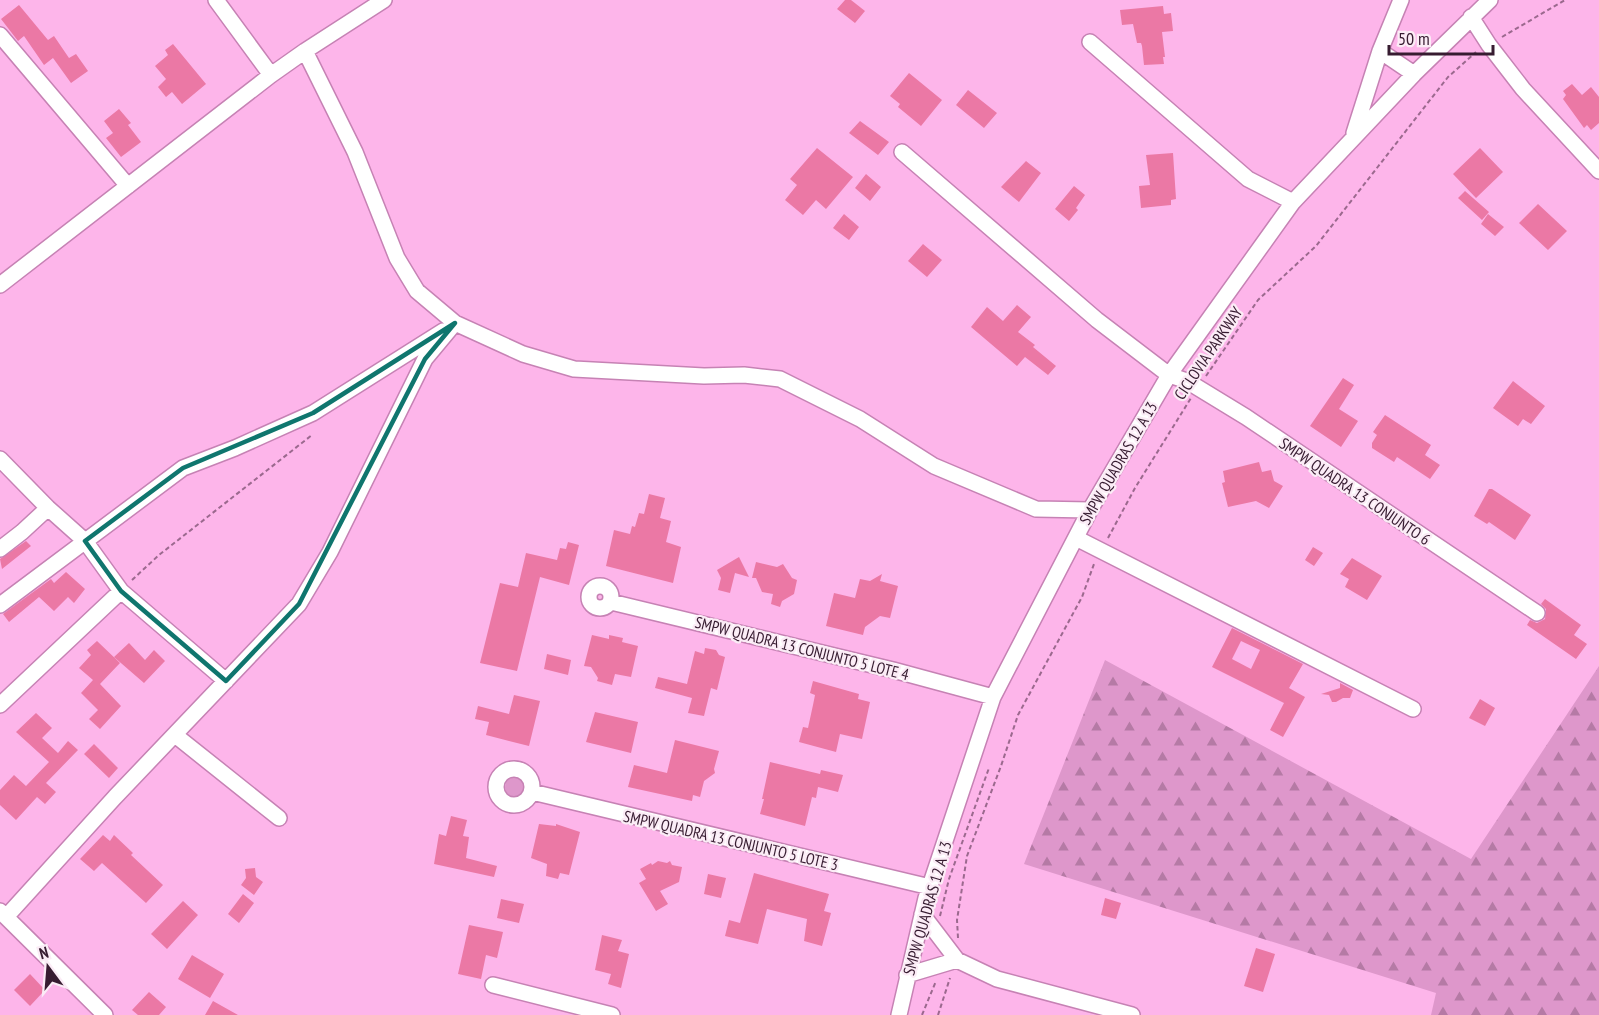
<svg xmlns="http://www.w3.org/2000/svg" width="1599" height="1015" viewBox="0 0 1599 1015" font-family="'PT Sans Narrow',sans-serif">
	<defs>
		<pattern id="forest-firs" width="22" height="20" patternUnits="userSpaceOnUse" patternTransform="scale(1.5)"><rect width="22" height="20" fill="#de97cb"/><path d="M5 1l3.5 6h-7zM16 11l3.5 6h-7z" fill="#b57aa5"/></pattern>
	</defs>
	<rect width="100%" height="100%" fill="#fdb5ea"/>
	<path fill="#de97cb" d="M505 787a10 10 0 1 1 20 0a10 10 0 1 1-20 0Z"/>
	<path fill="url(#forest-firs)" d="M1105 660 1471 859 1599 666V1015H1431L1436 993 1024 864Z"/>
	<path fill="#eb78a5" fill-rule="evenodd" d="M845 0H851L865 11 855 23 837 9Z
		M19 5 48 40 54 36 69 58 76 54 88 71 71 83 53 58 44 65 24 36 18 41 1 19Z
		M1163 6 1164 14 1171 13 1173 31 1162 32 1165 57H1163L1164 64 1144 65 1142 46 1141 43H1137L1133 24 1122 25 1120 10Z
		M173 44 206 84 182 104 172 92 166 97 158 87 166 79 155 66 168 55 165 50Z
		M909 73 942 100 921 126 898 107 900 104 890 96Z
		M1572 84 1582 95 1591 87 1599 97V123L1591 130 1587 125 1584 128 1563 99 1566 95 1563 91Z
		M968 90 997 113 984 128 956 105Z
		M119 109 131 123 128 125 141 142 121 157 106 138 113 133 104 121Z
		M860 121 889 142 878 155 849 133Z
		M817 148 853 177 826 209 816 200 803 215 785 200 797 185 790 179Z
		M1480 148 1503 172 1476 198 1453 174Z
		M1173 153 1176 199 1171 200V205L1141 208 1139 186 1150 185 1146 155Z
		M1026 161 1041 173 1019 202 1001 187Z
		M866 174 881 187 870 201 855 188Z
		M1074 186 1085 195 1076 208 1078 210 1069 221 1055 209Z
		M1465 191 1489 212 1482 220 1458 198Z
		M1538 204 1567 231 1548 250 1519 223Z
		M844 214 859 227 849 240 833 228Z
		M1488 214 1504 227 1495 236 1481 224Z
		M923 244 942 260 927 277 908 261Z
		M1017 305 1031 317 1018 332 1035 345 1033 347 1056 366 1048 375 1025 357 1017 366 971 327 987 307 1003 321Z
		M1343 378 1354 385 1339 409 1358 421 1341 447 1310 426Z
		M1513 381 1545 406 1531 424 1523 419 1518 426 1493 408Z
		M1385 415 1431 445 1425 455 1440 465 1430 479 1397 457 1394 462 1372 448V443L1377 435 1373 432Z
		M1259 462 1262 472 1271 470 1274 481 1283 486 1269 508 1256 501 1228 507 1222 483 1225 482 1223 471Z
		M1489 489H1492L1531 515 1515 540 1489 522 1487 524 1474 516Z
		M649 494 665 498 660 518 671 521 666 542 681 547 673 583 606 566 614 530 630 534 632 526 635 527 639 513 644 514Z
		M26 541 31 546 2 569 0 559Z
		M568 542 579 545 569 585 540 577 517 671 480 663 500 583 518 587 526 553 557 560 560 548 566 549Z
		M1313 547 1323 553 1314 566 1305 560Z
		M739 557 749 577 735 573 730 593 718 590 721 578 717 570Z
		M1352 558 1382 576 1367 600 1345 587 1349 579 1340 574Z
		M756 562 777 567 783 564 792 578 797 580 794 594 782 601 780 607 771 604 773 594 762 592 756 578H752Z
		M66 572 85 589 74 603 68 597 54 611 39 597 9 622 3 614 51 579 54 583Z
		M882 574 880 581 898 586 890 618 880 616 865 627 863 635 826 626 834 593 855 598 860 579 870 581Z
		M1545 599 1581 625 1574 635 1587 644 1576 659 1527 625 1530 620 1537 623 1545 619 1546 609 1541 604Z
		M1232 628 1303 664 1289 688 1305 697 1283 737 1270 730 1284 703 1212 667ZM1241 641 1260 650 1251 669 1232 659Z
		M592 635 609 639V635L623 638 622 642 638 646 631 677 615 674 612 685 597 681 598 678 591 667 584 666Z
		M97 641 120 663 100 684 121 706 100 729 89 719 98 710 81 693 93 680 79 668 91 655 87 650Z
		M129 643 145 660 154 650 165 661 144 683 114 657Z
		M705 648 716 650 719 655 725 657 717 690 711 688 704 716 688 713 692 698 655 688 658 677 687 684 695 651 704 654Z
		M547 654 571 660 568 675 544 669Z
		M813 681 859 694 858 699 870 702 862 739 840 734 836 752 799 742 803 727 808 728 813 705 815 695 810 693Z
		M1340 683 1353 690 1350 698H1343L1336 702H1332L1329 695 1321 694 1340 688Z
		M514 695 540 701 529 746 486 735 489 722 475 719 478 706 509 714Z
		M1480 699 1495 708 1485 726 1469 718Z
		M595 712 638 722 631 753 586 742Z
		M36 713 52 728 42 738 58 753 68 741 78 750 46 783 56 792 45 804 37 797 16 820 0 805V790L14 775 26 786 49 762 16 732Z
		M675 740 719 751 714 769 715 773 704 781 700 797 693 795 692 801 628 787 634 765 667 773Z
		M94 744 118 768 109 778 84 754Z
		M770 762 820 774 821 770 843 775 838 792 818 787 816 798 812 797 805 826 760 814 764 799H762Z
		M451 816 467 820 463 836 469 837 466 858 497 866 494 877 434 864 439 834 446 836Z
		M539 824 556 826V824L580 832 569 875 560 873 558 879 546 876 547 864 531 858Z
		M103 835 110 841 114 835 133 853 131 855 163 885 146 903 102 863 94 871 80 859Z
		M658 861 667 863 670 861 672 865 682 867 679 882 660 891 668 904 656 911 639 883 646 879 640 869 651 863 652 865Z
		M255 868 256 877 263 882 254 895 241 885 246 878 245 869Z
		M754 873 829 894 824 911 831 913 822 946 804 941 807 919 767 909 758 944 725 936 729 920 740 923Z
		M708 874 726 878 721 898 704 894Z
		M243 894 254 903 239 923 228 914Z
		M1105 898 1121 903 1116 919 1101 915Z
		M501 899 524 904 519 923 497 918Z
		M183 901 198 915 167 949 151 934Z
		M469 925 503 932 497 958 486 955 481 979 458 974Z
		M602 935 622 940 618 951 629 954 621 988 608 984 611 974 595 970Z
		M1256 948 1275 954 1263 992 1244 986Z
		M192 955 224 974 210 998 178 979Z
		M30 974 45 990 30 1006 14 990Z
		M149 992 166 1007 159 1015H138L132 1010Z
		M213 1001 238 1015H205Z"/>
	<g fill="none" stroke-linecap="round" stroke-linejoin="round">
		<defs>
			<path id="minor" d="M216 0 271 75
				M1471 17 1489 45 1523 89 1599 171
				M0 35 128 186
				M1090 42 1248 179 1293 202
				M305 51 355 152 397 258 417 291 455 323 523 354 574 369 704 376 744 375 780 379 860 419 934 466 1036 509 1090 510
				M1380 51 1414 74
				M1354 133 1380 51 1401 0
				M902 152 1097 320 1169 375 1187 381 1246 417 1537 613
				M0 285 271 75 305 51 384 0
				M0 459 48 508 85 541 121 591 226 681
				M1076 538 1413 709
				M0 549 22 532 48 508
				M589 597a11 11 0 1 1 22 0a11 11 0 1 1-22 0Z
				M611 602 893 670 993 697
				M0 605 183 468 235 448 313 413 443 331
				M0 705 121 591
				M175 735 279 818
				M496 787a18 18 0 1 1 36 0a18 18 0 1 1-36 0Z
				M532 792 930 887
				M0 911 105 1015
				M922 914 957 960 997 979 1132 1015
				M6 917 115 797 299 604 330 552 425 359 455 323
				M907 975 957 960
				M493 985 612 1015
				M899 1015 926 898 993 697 1090 510 1169 375 1293 202 1414 74 1490 0"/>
		</defs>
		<use href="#minor" stroke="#c682b4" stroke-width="18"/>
		<path stroke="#9b698e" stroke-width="2" stroke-dasharray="4.5 3" stroke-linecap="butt" d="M1502 37 1565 0
			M1206 376 1258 300 1316 246 1448 77 1476 52
			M1108 538 1135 488 1191 398
			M132 580 159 555 312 435
			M940 916 949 879 989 768
			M958 938 957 920 967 856 1001 766 1018 715 1082 597 1094 564
			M922 1015 936 981
			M938 1015 950 978"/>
		<use href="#minor" stroke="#fff" stroke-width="15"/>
	</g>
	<path fill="none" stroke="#0f766e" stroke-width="4.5" stroke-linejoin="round" d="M455 323 425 359 299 604 226 681 121 591 85 541 183 468 313 413Z"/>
	<g text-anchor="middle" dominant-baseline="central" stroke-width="4.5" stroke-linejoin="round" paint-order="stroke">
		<g font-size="16" fill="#371c31" stroke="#fbecf6">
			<text transform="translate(1208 353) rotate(-56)">CICLOVIA PARKWAY</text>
			<text transform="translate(1118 463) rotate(-60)">SMPW QUADRAS 12 A 13</text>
			<text transform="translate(1355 491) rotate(34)">SMPW QUADRA 13 CONJUNTO 6</text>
			<text transform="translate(802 648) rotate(14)">SMPW QUADRA 13 CONJUNTO 5 LOTE 4</text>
			<text transform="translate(731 840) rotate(13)">SMPW QUADRA 13 CONJUNTO 5 LOTE 3</text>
			<text transform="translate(927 908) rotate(-74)">SMPW QUADRAS 12 A 13</text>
		</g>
	</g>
	<g transform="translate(48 967) rotate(344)" stroke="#fbecf6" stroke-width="4.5" paint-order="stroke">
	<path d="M0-4.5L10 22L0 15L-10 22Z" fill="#371c31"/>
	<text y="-9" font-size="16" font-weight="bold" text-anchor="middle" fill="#371c31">N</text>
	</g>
	<path d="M1389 45v9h104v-9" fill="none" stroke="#371c31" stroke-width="3"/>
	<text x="1398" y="45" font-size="18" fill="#371c31" stroke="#fbecf6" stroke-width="4.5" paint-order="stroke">50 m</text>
</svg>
